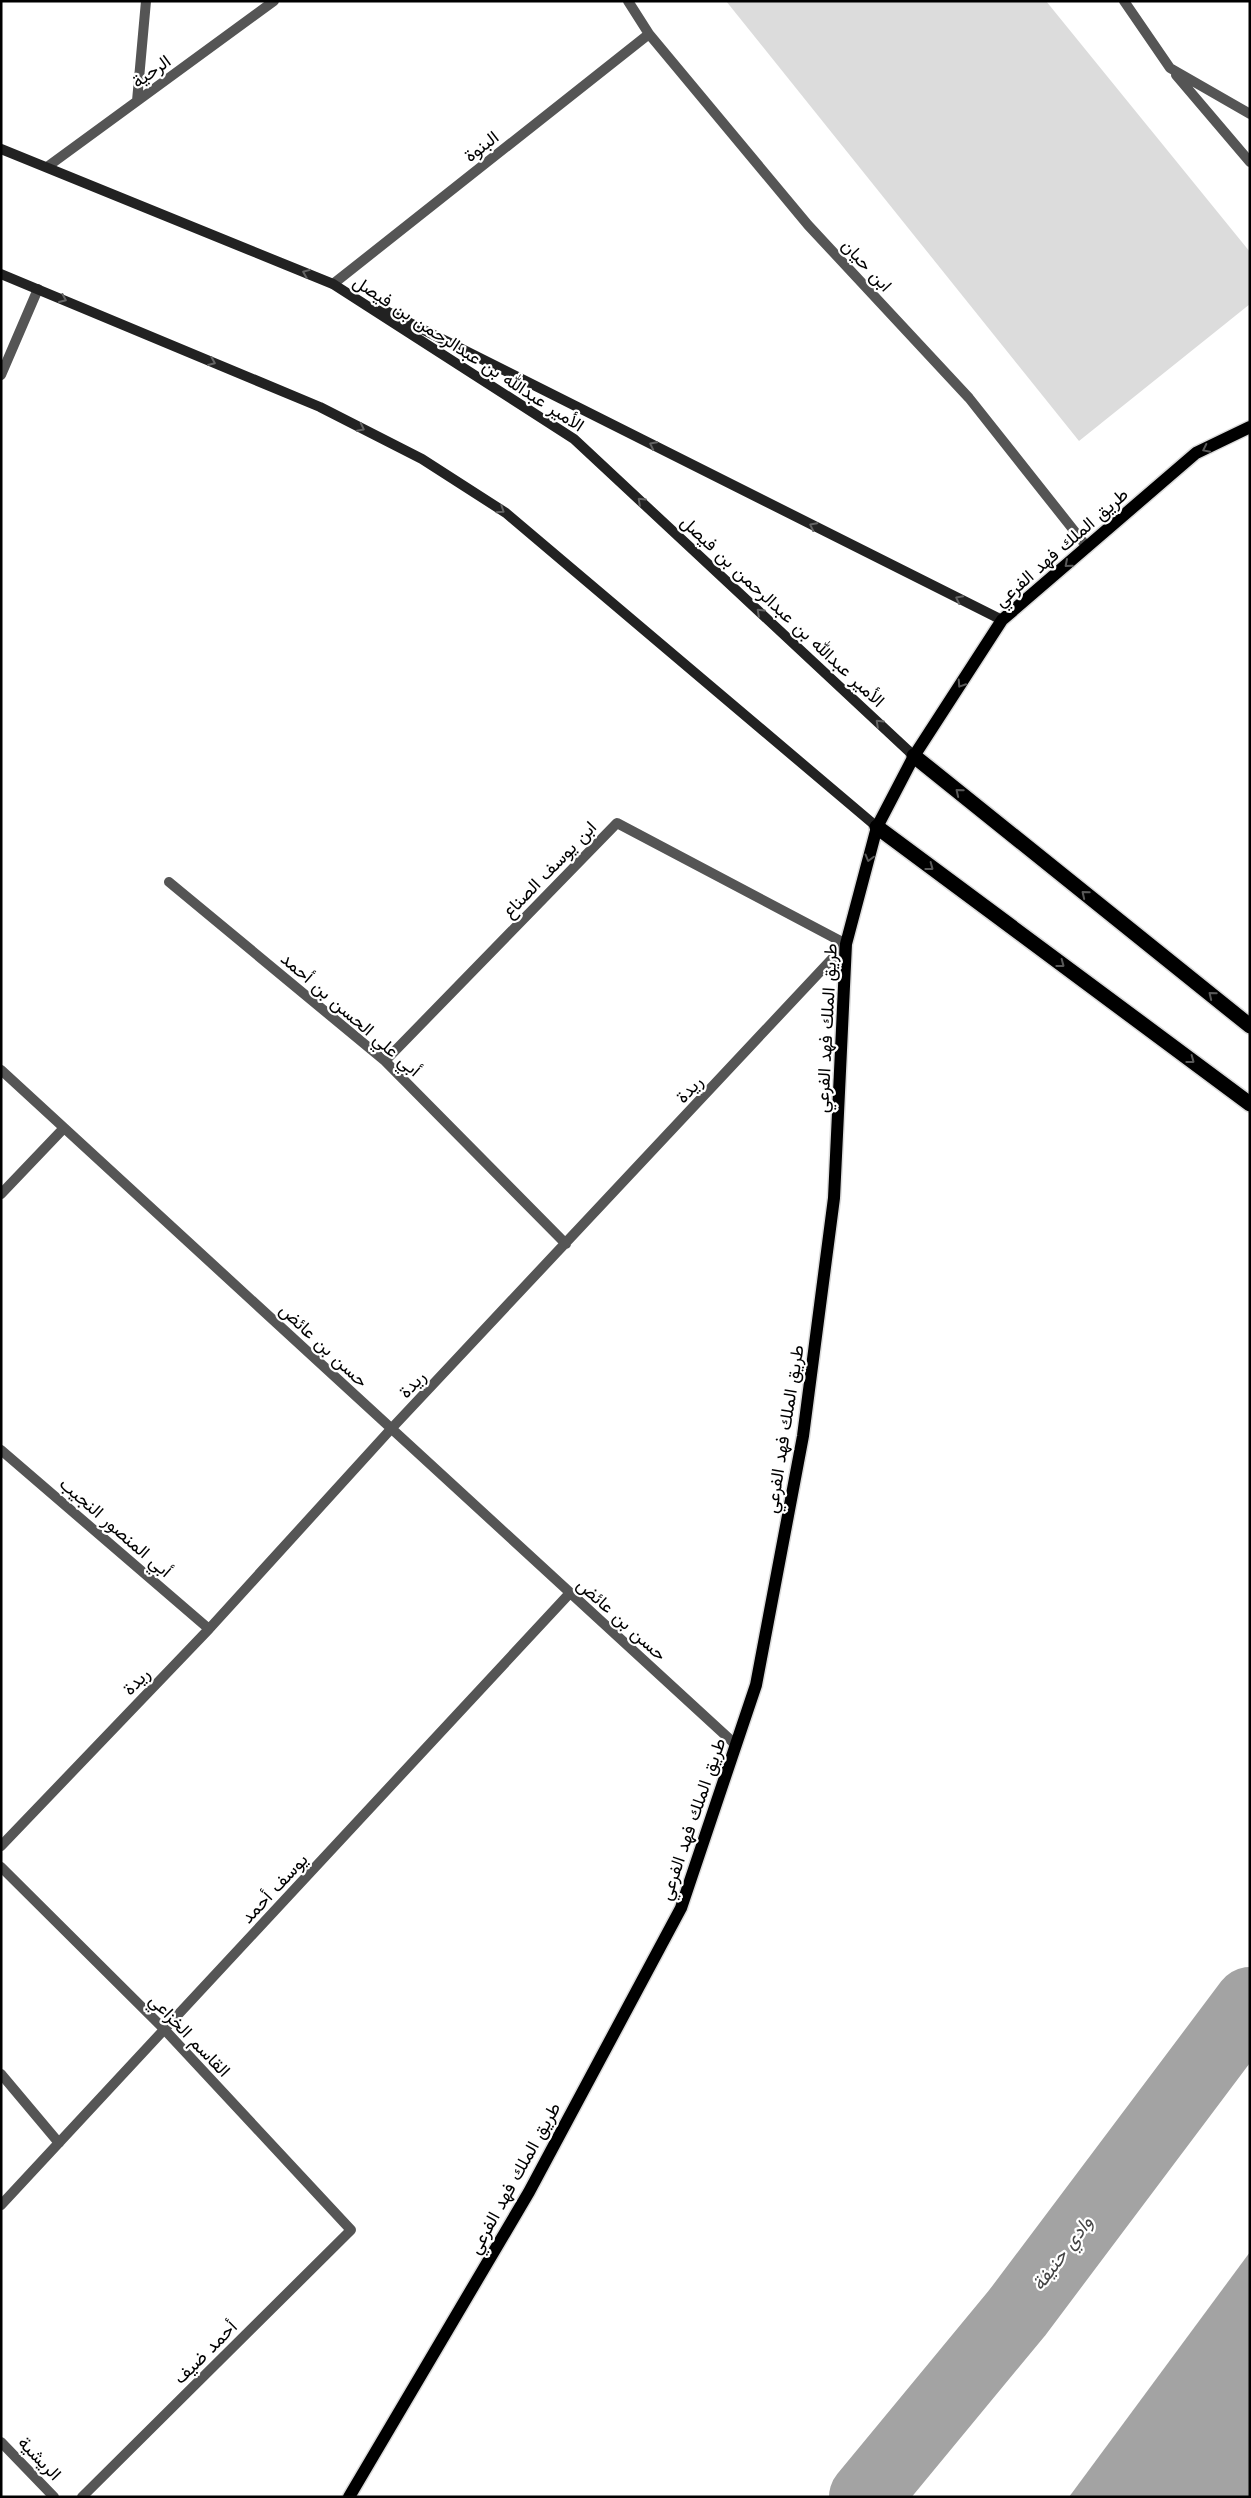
<svg xmlns="http://www.w3.org/2000/svg" width="1251" height="2498" viewBox="0 0 1251 2498" font-family="'Work Sans',Vazirmatn,sans-serif">
	<rect width="100%" height="100%" fill="#fff"/>
	<path fill="#dcdcdc" d="M726 1H1046L1250 252V304L1079 441Z"/>
	<path fill="#a3a3a3" d="M1250 2252V2497H1069Z"/>
	<g fill="none" stroke-linecap="round" stroke-linejoin="round">
		<path stroke="#a3a3a3" stroke-width="72" d="M865 2497 1017 2313 1250 2003"/>
		<defs>
			<path id="primary" d="M349 2497 529 2192 681 1908 756 1685 803 1436 834 1198 846 944 877 827 914 756 1002 620 1196 453 1250 427"/>
			<path id="motorway" d="M914 756 1250 1026
				M877 827 1250 1104"/>
		</defs>
		<use href="#primary" stroke="#dbdbdb" stroke-width="15"/>
		<use href="#motorway" stroke="#dbdbdb" stroke-width="18"/>
		<path stroke="#555" stroke-width="10" d="M628 1 649 34 808 225 969 398 1087 547
			M1124 1 1170 68 1250 114
			M1176 75 1250 162
			M137 101 146 1
			M47 167 274 1
			M333 284 649 34
			M1 375 38 289
			M169 882 385 1061 566 1244
			M1 1070 736 1745
			M1 1194 64 1128
			M1 1450 209 1629
			M1 1846 209 1629 391 1429 846 944 617 823 385 1061
			M1 1867 164 2029 351 2230 82 2497
			M1 2074 59 2143
			M1 2205 570 1593
			M1 2442 54 2497"/>
		<path stroke="#222" stroke-width="10" d="M1 149 333 284 574 439 914 756
			M1 274 320 407 422 459 506 513 877 827
			M382 309 1002 620"/>
		<use href="#primary" stroke="#000" stroke-width="12"/>
		<use href="#motorway" stroke="#000" stroke-width="15"/>
	</g>
	<defs><path id="oneway-chevron" d="M-2-3.5L2.5 0L-2 3.5" fill="none" stroke-width="1.6" stroke-linecap="round" stroke-linejoin="round" transform="scale(1.25)"/></defs>
	<g stroke="#646464">
		<use href="#oneway-chevron" transform="translate(306 273) rotate(-158)"/>
		<use href="#oneway-chevron" transform="translate(63 299) rotate(23)"/>
		<use href="#oneway-chevron" transform="translate(212 362) rotate(23)"/>
		<use href="#oneway-chevron" transform="translate(361 428) rotate(27)"/>
		<use href="#oneway-chevron" transform="translate(653 445) rotate(-153)"/>
		<use href="#oneway-chevron" transform="translate(641 501) rotate(-137)"/>
		<use href="#oneway-chevron" transform="translate(501 510) rotate(34)"/>
		<use href="#oneway-chevron" transform="translate(813 526) rotate(-153)"/>
		<use href="#oneway-chevron" transform="translate(959 599) rotate(-153)"/>
		<use href="#oneway-chevron" transform="translate(760 612) rotate(-137)"/>
		<use href="#oneway-chevron" transform="translate(879 723) rotate(-137)"/>
	</g>
	<g stroke="#595959">
		<use href="#oneway-chevron" transform="translate(1206 449) rotate(154)"/>
		<use href="#oneway-chevron" transform="translate(1068 564) rotate(139)"/>
		<use href="#oneway-chevron" transform="translate(961 684) rotate(123)"/>
		<use href="#oneway-chevron" transform="translate(959 792) rotate(-141)"/>
		<use href="#oneway-chevron" transform="translate(869 858) rotate(105)"/>
		<use href="#oneway-chevron" transform="translate(930 867) rotate(37)"/>
		<use href="#oneway-chevron" transform="translate(1085 894) rotate(-141)"/>
		<use href="#oneway-chevron" transform="translate(1061 964) rotate(37)"/>
		<use href="#oneway-chevron" transform="translate(1212 995) rotate(-141)"/>
		<use href="#oneway-chevron" transform="translate(1191 1060) rotate(37)"/>
	</g>
	<g text-anchor="middle" dominant-baseline="central" stroke-width="4.5" stroke-linejoin="round" paint-order="stroke">
		<g font-size="18" fill="#000" stroke="#fff">
			<text transform="translate(151 71) rotate(-36)">الرحية</text>
			<text transform="translate(481 146) rotate(-38)">البنوة</text>
			<text transform="translate(867 265) rotate(47)">ابن حيان</text>
			<text transform="translate(469 353) rotate(33)">الأمير عبدالله بن عبدالرحمن بن فيصل</text>
			<text transform="translate(1061 547) rotate(-41)">طريق الملك فهد الفرعي</text>
			<text transform="translate(783 611) rotate(43)">الأمير عبدالله بن عبدالرحمن بن فيصل</text>
			<text transform="translate(549 869) rotate(-46)">ابن يوسف الصناع</text>
			<text transform="translate(351 1014) rotate(41)">أبي علي الحسن بن أحمد</text>
			<text transform="translate(826 1028) rotate(-87)">طريق الملك فهد الفرعي</text>
			<text transform="translate(689 1089) rotate(-47)">ريدة</text>
			<text transform="translate(324 1345) rotate(43)">حسن بن عائض</text>
			<text transform="translate(412 1384) rotate(-47)">ريدة</text>
			<text transform="translate(784 1429) rotate(-81)">طريق الملك فهد الفرعي</text>
			<text transform="translate(116 1527) rotate(41)">أبي المنصور النجيب</text>
			<text transform="translate(622 1619) rotate(42)">حسن بن عائض</text>
			<text transform="translate(136 1681) rotate(-46)">ريدة</text>
			<text transform="translate(692 1819) rotate(-71)">طريق الملك فهد الفرعي</text>
			<text transform="translate(274 1888) rotate(-47)">يوسف أحمد</text>
			<text transform="translate(190 2035) rotate(46)">القاسم الخزاعي</text>
			<text transform="translate(514 2178) rotate(-61)">طريق الملك فهد الفرعي</text>
			<text transform="translate(205 2352) rotate(-45)">أحمد ضيف</text>
			<text transform="translate(40 2458) rotate(46)">الريشية</text>
		</g>
		<g font-size="19" font-style="italic" fill="#444" stroke="#fff">
			<text transform="translate(1062 2253) rotate(-53)">وادي حنيفة</text>
		</g>
	</g>
	<rect width="1251" height="2498" fill="none" stroke="#000000" stroke-width="5"/>
</svg>
